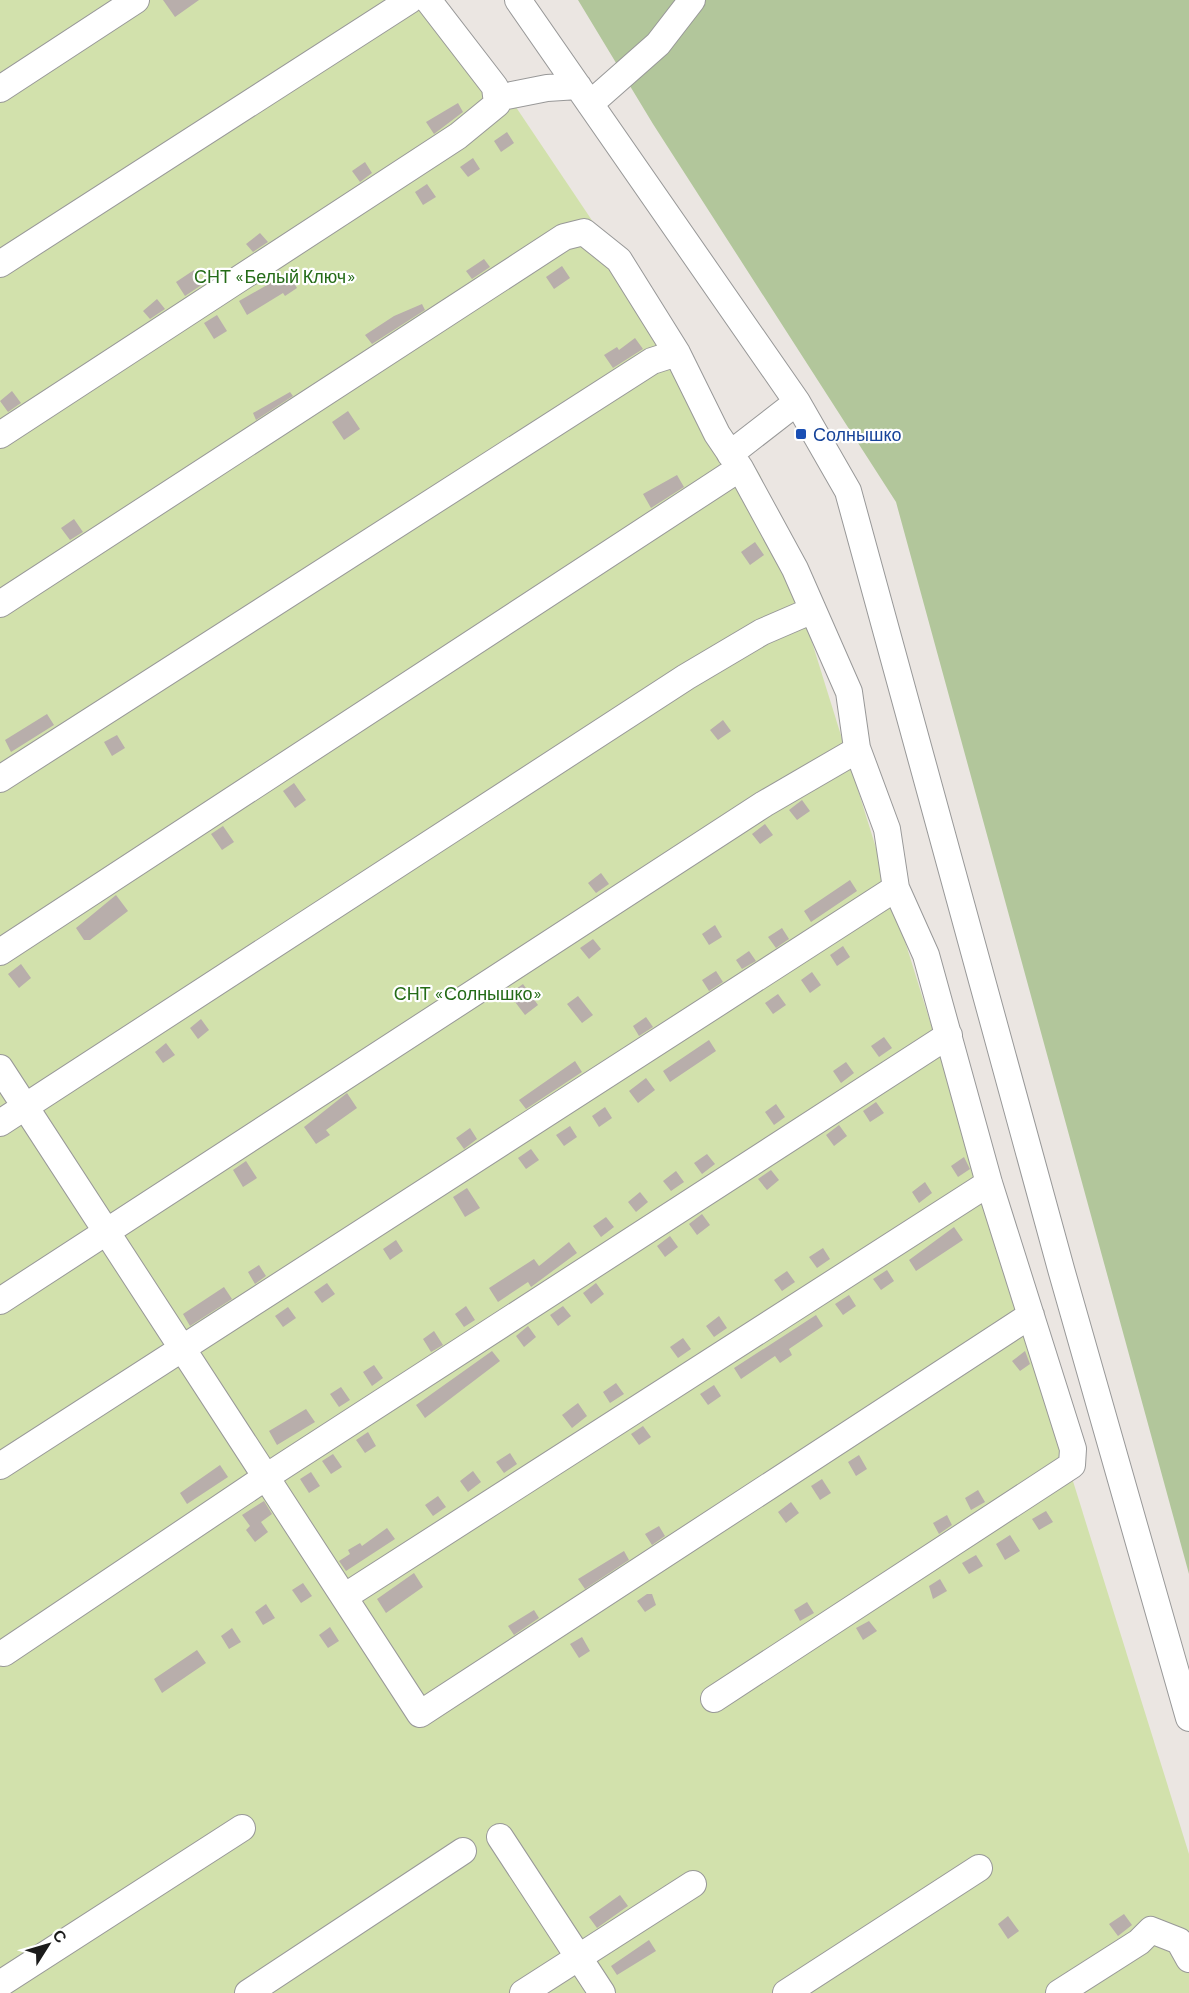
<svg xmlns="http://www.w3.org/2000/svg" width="1189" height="1993" viewBox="0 0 1189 1993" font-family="Barlow,sans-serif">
	<rect width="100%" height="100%" fill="#ebe6e2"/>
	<path fill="#d2e1ac" d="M0 0H444L679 350 760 475 1189 1854V1993H0Z"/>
	<path fill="#b2c69b" d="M578 0H1189V1574L896 502 653 124Z"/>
	<path fill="#b8aeab" d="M163 0H199L175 17Z
		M458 103 463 112 434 134 426 122Z
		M507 132 514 143 501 152 494 141Z
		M473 158 480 169 468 177 460 167Z
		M365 162 372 173 360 182 352 171Z
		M427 184 436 197 423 205 415 192Z
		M260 233 268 242 253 252 246 244Z
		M484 259 490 267 472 279 466 271Z
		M562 266 570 278 554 289 546 277Z
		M194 270 203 284 185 296 176 282Z
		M288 273 297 288 285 296 283 293 247 315 239 301Z
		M157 299 165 309 150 319 143 311Z
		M422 304 425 310 372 344 365 335 394 316Z
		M217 315 227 331 214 339 204 323Z
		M635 338 643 349 613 368 604 355 617 347 619 350Z
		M12 391 21 403 8 412 0 401Z
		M290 392 293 396 256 420 253 413Z
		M348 411 360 429 344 440 332 422Z
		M677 475 684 487 651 508 643 494Z
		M74 519 83 532 70 540 61 528Z
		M755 542 764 555 750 565 741 552Z
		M47 714 54 725 11 752 5 740Z
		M723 720 731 731 718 740 710 730Z
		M117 735 125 748 112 756 104 742Z
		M294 783 306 800 295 808 283 791Z
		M802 800 810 811 797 820 789 810Z
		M765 824 773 835 760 844 752 834Z
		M223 826 234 842 222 850 211 834Z
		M601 873 609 884 596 893 588 883Z
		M850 880 857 891 811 922 804 911Z
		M116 895 128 911 90 940H84L76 928Z
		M715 925 722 937 709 945 702 934Z
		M782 928 789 939 776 948 768 937Z
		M593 939 601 949 589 959 580 948Z
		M843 946 850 957 837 966 830 955Z
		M749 951 756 961 742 969 736 960Z
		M21 964 31 978 19 988 8 974Z
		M716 971 723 982 709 991 702 980Z
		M812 972 821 985 810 993 801 980Z
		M523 984 538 1005 525 1015 509 994Z
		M778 994 786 1005 773 1014 765 1003Z
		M578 996 593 1015 582 1023 567 1004Z
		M646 1017 653 1027 639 1036 633 1026Z
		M201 1019 209 1030 198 1039 190 1028Z
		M884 1037 892 1048 879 1057 871 1046Z
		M709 1040 716 1051 670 1082 663 1071Z
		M166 1043 175 1055 163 1063 155 1052Z
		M575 1061 582 1072 526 1109 519 1100Z
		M846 1062 854 1073 841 1083 833 1071Z
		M646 1078 655 1090 638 1103 629 1091Z
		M347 1093 357 1108 326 1130 330 1135 316 1144 304 1127Z
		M876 1102 884 1113 870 1122 863 1111Z
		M776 1104 785 1117 774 1125 765 1112Z
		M605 1107 612 1118 599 1127 592 1116Z
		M839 1125 847 1136 834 1146 826 1135Z
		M570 1126 577 1137 564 1146 556 1135Z
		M470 1128 477 1139 464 1149 456 1138Z
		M531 1149 539 1160 526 1169 518 1158Z
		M707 1154 715 1164 702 1174 694 1163Z
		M964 1157 970 1169 958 1177 951 1166Z
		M246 1161 257 1178 243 1187 233 1170Z
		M771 1170 779 1180 767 1190 758 1179Z
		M676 1171 684 1182 671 1191 663 1181Z
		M925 1182 932 1193 919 1203 912 1192Z
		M467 1188 480 1208 465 1217 453 1197Z
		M640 1192 648 1202 636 1212 628 1202Z
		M702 1214 710 1225 697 1235 689 1224Z
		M606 1217 614 1227 601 1237 593 1226Z
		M954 1227 963 1240 916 1271 909 1260Z
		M670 1236 678 1247 665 1257 657 1246Z
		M396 1240 403 1251 390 1260 383 1249Z
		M569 1242 577 1253 531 1287 528 1282 498 1302 489 1288 534 1259 539 1266Z
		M823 1248 830 1259 817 1268 809 1257Z
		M259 1265 266 1276 255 1284 248 1272Z
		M887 1270 894 1281 881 1290 873 1279Z
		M787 1271 795 1282 782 1291 774 1280Z
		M327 1283 335 1294 322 1303 314 1292Z
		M596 1283 604 1294 591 1304 583 1293Z
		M224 1287 232 1299 190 1326 183 1314Z
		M849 1295 856 1306 843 1315 835 1304Z
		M466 1306 475 1320 464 1327 455 1314Z
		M563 1306 571 1316 558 1326 550 1315Z
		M288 1307 296 1318 283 1327 275 1316Z
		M816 1315 823 1326 789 1349 792 1355 780 1363 775 1356 741 1379 734 1368Z
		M719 1316 727 1328 714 1337 706 1326Z
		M528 1326 536 1337 524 1347 516 1336Z
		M434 1331 443 1345 431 1352 423 1339Z
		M683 1338 691 1349 678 1358 670 1347Z
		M492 1351 500 1361 425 1418 416 1405Z
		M1025 1351 1030 1364 1020 1371 1012 1361Z
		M374 1365 383 1378 372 1386 363 1372Z
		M616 1383 624 1394 610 1403 603 1392Z
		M714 1385 721 1396 708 1405 700 1394Z
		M341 1387 350 1400 339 1407 330 1394Z
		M578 1403 587 1416 572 1428 562 1415Z
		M306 1409 315 1422 277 1445 269 1431Z
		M643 1426 651 1437 639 1445 631 1434Z
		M368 1432 376 1446 365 1453 356 1440Z
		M510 1453 517 1464 504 1473 496 1462Z
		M333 1454 342 1467 331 1474 322 1461Z
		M859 1455 867 1469 856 1476 848 1462Z
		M220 1465 228 1477 187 1504 180 1493Z
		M473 1471 481 1482 468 1492 460 1481Z
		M311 1472 320 1486 309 1493 300 1479Z
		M822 1479 831 1493 820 1500 811 1486Z
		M978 1490 985 1502 971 1510 965 1498Z
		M438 1496 446 1507 433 1516 425 1505Z
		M264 1501 272 1514 261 1522 268 1532 255 1542 246 1530 250 1526 242 1515Z
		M791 1502 799 1513 786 1523 778 1512Z
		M1046 1511 1053 1522 1039 1530 1032 1519Z
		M947 1515 952 1525 939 1534 933 1523Z
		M659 1526 665 1536 652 1545 645 1534Z
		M387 1528 395 1539 346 1571 339 1561 350 1554 348 1550 360 1543 362 1546Z
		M1010 1535 1020 1551 1005 1560 996 1544Z
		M624 1551 629 1560 585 1589 578 1579Z
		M976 1555 983 1566 969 1574 962 1563Z
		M414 1573 423 1587 386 1613 377 1599Z
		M940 1579 947 1591 933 1599 929 1586Z
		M303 1583 312 1596 301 1603 292 1590Z
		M647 1594H652L656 1605 645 1612 637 1601Z
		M807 1602 814 1613 800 1621 794 1610Z
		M266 1604 275 1618 263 1625 255 1612Z
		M534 1610 539 1618 514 1635 508 1626Z
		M869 1621 877 1631 863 1640 856 1628Z
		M330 1627 339 1641 328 1648 319 1635Z
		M232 1628 241 1642 229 1649 221 1636Z
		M582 1637 590 1651 579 1658 570 1644Z
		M197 1650 206 1663 162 1693 154 1679Z
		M620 1895 628 1906 597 1928 589 1917Z
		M1124 1914 1132 1925 1118 1936 1109 1924Z
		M1008 1916 1019 1931 1008 1939 998 1924Z
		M649 1940 656 1951 617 1975 611 1966Z"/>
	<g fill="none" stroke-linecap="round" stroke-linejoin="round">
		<defs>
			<path id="minor" d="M518 0 797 402 848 491 1061 1269 1189 1718
				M0 89 136 0
				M497 98 547 88 578 86
				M590 104 658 44 692 0
				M0 264 410 0
				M0 435 458 136 497 104 495 87 428 0
				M730 454 797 402
				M0 604 564 237 584 232 619 260 677 353 717 434 740 468 795 569 849 692 857 748 887 829 896 888 926 955 989 1183 1073 1449 1072 1465 714 1699
				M0 779 652 361 677 353
				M0 952 740 468
				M0 1068 420 1714 1031 1315
				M0 1123 686 677 762 632 813 610
				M0 1301 764 804 857 750
				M0 1466 896 888
				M344 1597 989 1183
				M4 1653 266 1477 949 1035
				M500 1837 602 1993
				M0 1984 242 1828
				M248 1993 463 1851
				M523 1993 693 1884
				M786 1993 979 1868
				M1059 1993 1139 1942 1151 1930 1179 1941 1189 1959"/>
		</defs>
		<use href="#minor" stroke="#989898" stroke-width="28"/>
		<use href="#minor" stroke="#fff" stroke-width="26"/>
	</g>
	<rect fill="#1a4fb4" stroke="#fff" stroke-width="2" x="795" y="428" width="12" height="12" rx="3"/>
	<g text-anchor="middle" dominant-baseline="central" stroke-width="4.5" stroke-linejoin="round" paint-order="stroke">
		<g font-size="18" fill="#246b17" stroke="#fff">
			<text x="275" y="276">СНТ «Белый Ключ»</text>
			<text x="468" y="993">СНТ «Солнышко»</text>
		</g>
		<g font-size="18" fill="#164399" stroke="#fff" text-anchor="start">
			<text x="813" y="434">Солнышко</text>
		</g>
	</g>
	<g transform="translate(48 1945) rotate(53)" stroke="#ffffff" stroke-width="4.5" paint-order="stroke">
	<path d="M0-4.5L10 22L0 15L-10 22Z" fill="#1b1b1b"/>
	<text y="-9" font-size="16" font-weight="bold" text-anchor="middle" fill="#1b1b1b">С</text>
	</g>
</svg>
